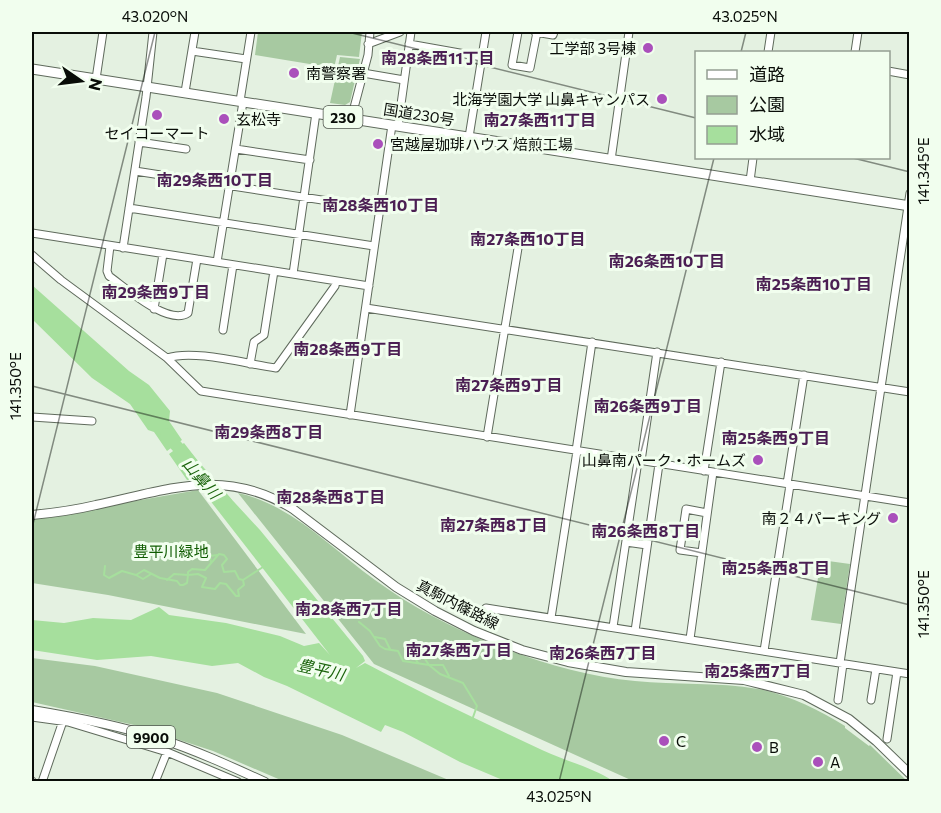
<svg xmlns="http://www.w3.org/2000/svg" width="941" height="813" viewBox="0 0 941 813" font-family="Commissioner,'Noto Sans JP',sans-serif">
	<rect width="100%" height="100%" fill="#e4f1e1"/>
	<path fill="#a7c9a1" d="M258 32H362L359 57 337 55 334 68 255 55Z
		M340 57 360 59 350 102 345 105 330 103Z
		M198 490 306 634 108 595 32 583V519Z
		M238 493C292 505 331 548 375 580 412 607 452 628 495 645 539 662 588 677 635 681 676 685 718 682 758 689 789 695 819 710 845 726V728L869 746 870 745 907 781H633L374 664Z
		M821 560 850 564 841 624 811 620Z
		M32 658 95 666 217 693 342 735 451 781H283L213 751 134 725 32 702Z"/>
	<path fill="#a6df9d" d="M32 285 129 371 149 385 170 411 169 421 182 440 167 451 154 432 148 430 130 404 92 378 32 319Z
		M184 443 212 479 187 480 169 454Z
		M202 490H223L260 530 363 656 365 661 356 668 365 663C423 694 482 722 542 750 565 761 592 767 613 781H505L460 762 403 732 385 725 381 732 287 686 264 677 238 663 212 666 151 656 97 660 32 650V620L64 623 93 618 131 620 159 607 169 615 226 623 280 636 304 646 319 643 330 655Z"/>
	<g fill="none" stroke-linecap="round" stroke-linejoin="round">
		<path stroke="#a6df9d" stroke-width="2" d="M211 563 210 556 217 555
			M105 566 104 575 109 578 122 571 136 575 144 570 160 578 177 581 180 585H183L187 583 188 575 198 574 206 578 202 587 215 589 220 583 226 584 236 596H239L238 590 244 585 243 580 263 567
			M136 575 143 579 151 574
			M167 580 174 574 188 575V572L192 569 205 570 219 554 224 555 227 559 222 565 224 572 235 571 239 579 243 580
			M359 622 370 631 380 646 385 649 398 651 403 661 429 665 440 674 463 683 477 706 472 720
			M375 637 385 639 390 649
			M407 650 413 655 418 663
			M410 652 423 656 429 665H443L449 676"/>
		<path stroke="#a6df9d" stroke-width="12" d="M166 434 226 502"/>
		<defs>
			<path id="minor" d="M518 32 512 65 530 68 537 32
				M535 32 553 35 554 32
				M368 44 400 32
				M409 44 482 57
				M192 51 246 59
				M768 52 771 32
				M855 52 858 32
				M888 71 910 75
				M363 73 404 80
				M96 79 103 32
				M185 92 195 32
				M240 101 251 32
				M351 119 368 55 370 32
				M398 126 411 32
				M469 137 486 32
				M139 142 186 149
				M236 149 310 160
				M611 160 629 32
				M135 171 380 209
				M750 181 753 158
				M129 208 374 246
				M32 233 369 286
				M110 246 107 271 109 276C126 288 168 326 188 313L197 259
				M123 248 146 97 153 32
				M32 255 61 280 167 358 201 391 910 503
				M217 262 243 102
				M293 274 316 113
				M366 308 910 392
				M154 309 163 254
				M223 330 233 265
				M167 358C194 349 246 364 276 368L335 286 336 281
				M250 364 254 342 264 335 274 271
				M350 415 392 125
				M32 417 92 421
				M487 437 520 236
				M576 451 592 342
				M641 461 657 352
				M704 471 721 362
				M787 484 804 375
				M626 542 647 545
				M702 553 680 550 686 509 707 513
				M486 608 910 674
				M551 618 577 451
				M613 627 638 461
				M635 631 659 464
				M690 639 713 472
				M764 651 790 485
				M840 663 910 193
				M838 700 843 664
				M871 700 876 669
				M32 717 68 722 167 752 238 782
				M887 739 897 672
				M32 781V782
				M42 782 63 721
				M155 782 167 752"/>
			<path id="major" d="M32 515C53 513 75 510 96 505 169 490 223 466 293 509L396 587 435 611 474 631 522 650 568 662 626 672 744 680 804 695 849 719 876 741 910 774
				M32 710C74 717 117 725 158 738 195 750 230 766 265 782"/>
			<path id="highway" d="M32 69 910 206"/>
		</defs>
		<use href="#minor" stroke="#5f6a5c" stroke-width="9"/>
		<use href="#major" stroke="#5f6a5c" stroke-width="10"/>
		<use href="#highway" stroke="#5f6a5c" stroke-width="11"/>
		<use href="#minor" stroke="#fff" stroke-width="7"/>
		<use href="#major" stroke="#fff" stroke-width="8"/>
		<use href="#highway" stroke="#fff" stroke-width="9"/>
	</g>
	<path fill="none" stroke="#090d08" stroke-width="1.5" stroke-opacity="0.45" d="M348 32 696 118M741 52 746 32M853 158 910 172M32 386 910 605M32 528 155 32M559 782 714 158"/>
	<g fill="#aa50bb" stroke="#f1feee" stroke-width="2">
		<circle cx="648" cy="48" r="6"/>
		<circle cx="294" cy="73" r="6"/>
		<circle cx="662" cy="99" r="6"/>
		<circle cx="157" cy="115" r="6"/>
		<circle cx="224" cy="119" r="6"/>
		<circle cx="378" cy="144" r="6"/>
		<circle cx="758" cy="460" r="6"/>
		<circle cx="893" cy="518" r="6"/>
		<circle cx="664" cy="741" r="6"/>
		<circle cx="757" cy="747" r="6"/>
		<circle cx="818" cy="762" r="6"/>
	</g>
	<g text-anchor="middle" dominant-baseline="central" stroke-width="6" stroke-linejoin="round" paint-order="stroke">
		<g fill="#f1feee" stroke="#4f554d" stroke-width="1.5">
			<rect x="323.5" y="106" width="39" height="22" rx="4.5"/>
			<rect x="127" y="726" width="48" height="22" rx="4.5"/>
		</g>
		<g font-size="14" font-weight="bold" fill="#090d08">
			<text x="343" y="117">230</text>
			<text x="151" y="737">9900</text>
		</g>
		<g font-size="15" fill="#090d08" stroke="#f1feee" text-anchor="start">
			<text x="636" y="48" text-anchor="end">工学部 3号棟</text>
			<text x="306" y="73">南警察署</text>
			<text x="650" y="99" text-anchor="end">北海学園大学 山鼻キャンパス</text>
			<text x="236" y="119">玄松寺</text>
			<text x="157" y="133" text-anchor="middle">セイコーマート</text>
			<text x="390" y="144">宮越屋珈琲ハウス 焙煎工場</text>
			<text x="746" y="460" text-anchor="end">山鼻南パーク・ホームズ</text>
			<text x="881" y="518" text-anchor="end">南２４パーキング</text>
			<text x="676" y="741">C</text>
			<text x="769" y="747">B</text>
			<text x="830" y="762">A</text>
		</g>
		<g font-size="15" fill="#090d08" stroke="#f1feee">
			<text transform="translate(419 114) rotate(9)">国道230号</text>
			<text transform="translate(458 604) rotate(27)">真駒内篠路線</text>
		</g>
		<g font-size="15" fill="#0e5b00" stroke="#f1feee">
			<text x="171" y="551">豊平川緑地</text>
		</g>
		<g font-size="16" font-weight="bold" fill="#4b1f53" stroke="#f1feee">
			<text x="438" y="57">南28条西11丁目</text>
			<text x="540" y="119">南27条西11丁目</text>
			<text x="215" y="179">南29条西10丁目</text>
			<text x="381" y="204">南28条西10丁目</text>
			<text x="528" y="238">南27条西10丁目</text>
			<text x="667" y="260">南26条西10丁目</text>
			<text x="814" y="283">南25条西10丁目</text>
			<text x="156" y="291">南29条西9丁目</text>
			<text x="348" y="348">南28条西9丁目</text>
			<text x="509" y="384">南27条西9丁目</text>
			<text x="648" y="405">南26条西9丁目</text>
			<text x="269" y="431">南29条西8丁目</text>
			<text x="776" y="437">南25条西9丁目</text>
			<text x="331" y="496">南28条西8丁目</text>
			<text x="494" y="524">南27条西8丁目</text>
			<text x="646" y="530">南26条西8丁目</text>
			<text x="776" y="567">南25条西8丁目</text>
			<text x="349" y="608">南28条西7丁目</text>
			<text x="459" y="649">南27条西7丁目</text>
			<text x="603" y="652">南26条西7丁目</text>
			<text x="758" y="670">南25条西7丁目</text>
		</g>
		<g font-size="16" font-style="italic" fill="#1b640c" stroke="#f1feee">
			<text transform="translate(202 478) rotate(49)">山鼻川</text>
			<text transform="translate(321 669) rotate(13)">豊平川</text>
		</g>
	</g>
	<rect width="941" height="813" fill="none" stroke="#f1feee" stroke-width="66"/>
	<rect x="695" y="51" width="195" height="108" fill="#f1feee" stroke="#949e92" stroke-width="1.5"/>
	<rect x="707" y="70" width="30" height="9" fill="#ffffff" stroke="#949e92" stroke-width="1.5"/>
	<text x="749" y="81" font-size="18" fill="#090d08">道路</text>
	<rect x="707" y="96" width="30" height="18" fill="#a7c9a1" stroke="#949e92" stroke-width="1.5"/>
	<text x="749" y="111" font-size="18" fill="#090d08">公園</text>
	<rect x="707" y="126" width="30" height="18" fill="#a6df9d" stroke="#949e92" stroke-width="1.5"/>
	<text x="749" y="141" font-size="18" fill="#090d08">水域</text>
	<g transform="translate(81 81) rotate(104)" stroke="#f1feee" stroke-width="4.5" paint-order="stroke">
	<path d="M0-4.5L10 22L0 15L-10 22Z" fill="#090d08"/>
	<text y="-9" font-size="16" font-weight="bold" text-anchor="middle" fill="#090d08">N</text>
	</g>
	<rect x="33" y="33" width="875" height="747" fill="none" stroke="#090d08" stroke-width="2"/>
	<g font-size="15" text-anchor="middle" fill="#090d08">
		<text x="155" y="22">43.020°N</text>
		<text x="745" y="22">43.025°N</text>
		<text transform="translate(924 171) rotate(-90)" y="5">141.345°E</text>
		<text transform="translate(16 386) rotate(-90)" y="5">141.350°E</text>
		<text transform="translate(924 604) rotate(-90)" y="5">141.350°E</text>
		<text x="559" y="802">43.025°N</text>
	</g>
</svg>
